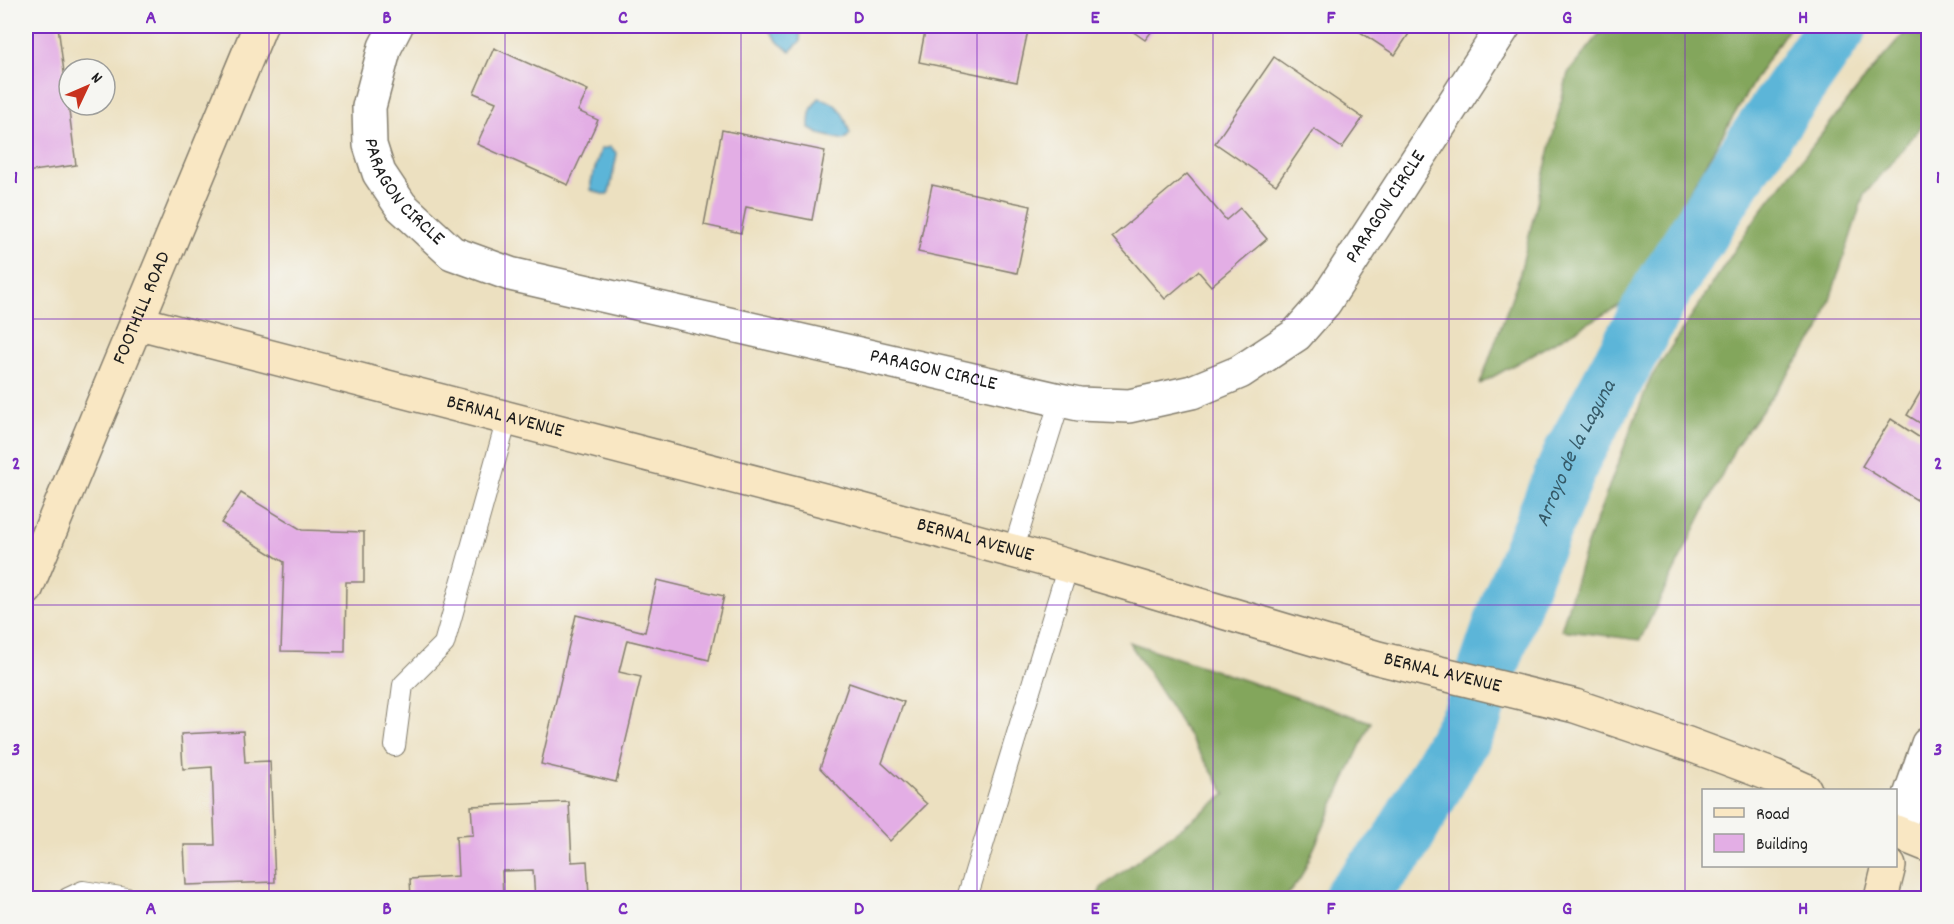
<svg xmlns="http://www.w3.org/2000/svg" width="1954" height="924" viewBox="0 0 1954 924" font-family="Dekko,sans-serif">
	<rect width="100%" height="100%" fill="#f6f6f2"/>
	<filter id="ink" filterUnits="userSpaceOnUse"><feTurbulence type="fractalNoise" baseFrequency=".0167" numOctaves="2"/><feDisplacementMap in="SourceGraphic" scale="12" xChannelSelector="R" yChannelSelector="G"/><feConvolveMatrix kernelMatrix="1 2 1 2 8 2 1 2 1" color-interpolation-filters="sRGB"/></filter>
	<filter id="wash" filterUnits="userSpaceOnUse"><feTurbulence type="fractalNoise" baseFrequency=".008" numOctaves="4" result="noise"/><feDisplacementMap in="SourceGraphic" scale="24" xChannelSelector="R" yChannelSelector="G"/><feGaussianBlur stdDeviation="1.35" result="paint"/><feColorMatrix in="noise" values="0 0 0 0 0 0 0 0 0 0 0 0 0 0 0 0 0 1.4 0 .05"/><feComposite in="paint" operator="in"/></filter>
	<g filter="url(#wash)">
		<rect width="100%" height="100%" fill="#ece0c0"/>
		<path fill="#83a65b" stroke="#50613c" stroke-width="1.5" d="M1606 26H1790L1757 76 1624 303 1480 384 1519 277 1568 73Z
			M1911 26H1928V119L1864 195 1820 330 1736 446 1640 640 1561 630 1587 544 1650 379 1757 216 1872 70Z
			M1129 642 1371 722 1300 879 1285 898H1097L1101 888 1226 794Z"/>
		<path fill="#5bb5d8" stroke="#3c687a" stroke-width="1.5" d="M769 26H801L800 42 790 51 779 43 768 29Z
			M819 98C839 102 845 115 850 134L844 140 819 134 809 128C809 114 810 108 819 98Z
			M611 147 617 154 610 189 608 194H602L591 190V182L601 149Z"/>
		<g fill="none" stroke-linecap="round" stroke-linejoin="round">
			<path stroke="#5bb5d8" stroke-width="60" id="s1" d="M1353 898 1398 847 1472 716 1513 597 1573 454 1661 292 1743 162 1838 26"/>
		</g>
		<g id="blocks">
			<path fill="#e3aee5" d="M26 26H58L76 165 26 172Z
				M926 26H1029L1017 82 919 62Z
				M1125 26H1156L1145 40Z
				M1351 26H1414L1395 55Z
				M494 48 588 90 578 111 598 120 568 185 477 144 496 102 474 93Z
				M1274 57 1363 118 1342 148 1314 129 1276 185 1215 143Z
				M722 130 825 151 812 220 746 207 741 233 704 225Z
				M1187 174 1226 220 1240 208 1267 239 1211 286 1198 271 1165 299 1112 237Z
				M932 185 1031 206 1017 273 918 252Z
				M1928 379V428L1907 415Z
				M1891 419 1928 443V507L1862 466Z
				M241 493 302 530 364 532V582H346L345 652 281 651 284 562 221 523Z
				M657 580 724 596 709 660 627 640 619 672 641 677 616 782 541 764 576 615 645 632Z
				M849 683 904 702 882 763 927 804 890 841 820 768Z
				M243 731 245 762 270 761 275 882 186 885 184 845H215L212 767 183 769 181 734Z
				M569 802 572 862 587 861 589 896 535 898 533 870 502 871 503 898H411L410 879 458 876 456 836 473 835 471 806Z"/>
		</g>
	</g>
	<g filter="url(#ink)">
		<use href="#blocks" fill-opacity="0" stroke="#847e6e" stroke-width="1.5"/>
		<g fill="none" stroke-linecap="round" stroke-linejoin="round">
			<defs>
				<path id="lane" d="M1013 551 1060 400
					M395 746 403 685 444 644 507 419
					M68 898 83 891 127 898
					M967 898 1068 566"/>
				<g id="street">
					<path id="s2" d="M396 26 385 47 369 107 370 145 379 173 401 206 452 253 510 274 1060 400 1079 404 1129 406 1192 392 1240 372 1296 335 1325 302 1504 26"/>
					<path d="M1897 833 1928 744"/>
				</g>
				<g id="secondary">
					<path id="s3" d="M136 322 862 510 1068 566 1378 658 1575 706 1688 744 1774 776 1805 790"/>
					<path id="s4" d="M26 589 260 26"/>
					<path d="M1896 832 1928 845"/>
					<path d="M1881 898 1889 866"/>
				</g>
			</defs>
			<use href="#lane" stroke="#847e6e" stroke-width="22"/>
			<use href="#street" stroke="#847e6e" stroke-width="36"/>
			<use href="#secondary" stroke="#847e6e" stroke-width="36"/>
			<use href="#lane" stroke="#fff" stroke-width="20"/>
			<use href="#street" stroke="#fff" stroke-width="33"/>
			<use href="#secondary" stroke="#f9e7c3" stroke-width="33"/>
		</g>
	</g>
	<path fill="none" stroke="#7b2cbf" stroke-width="1.5" stroke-opacity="0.55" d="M269 26V898M505 26V898M741 26V898M977 26V898M1213 26V898M1449 26V898M1685 26V898M26 319H1928M26 605H1928"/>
	<g text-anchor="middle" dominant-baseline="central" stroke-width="4.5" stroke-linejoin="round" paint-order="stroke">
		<g font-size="20" fill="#1c1c1c" stroke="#f6f6f2">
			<text stroke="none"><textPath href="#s2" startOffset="182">PARAGON CIRCLE</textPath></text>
			<text stroke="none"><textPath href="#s2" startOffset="1298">PARAGON CIRCLE</textPath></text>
			<text stroke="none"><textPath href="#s4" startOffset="304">FOOTHILL ROAD</textPath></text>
			<text stroke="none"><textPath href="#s2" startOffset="758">PARAGON CIRCLE</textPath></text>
			<text stroke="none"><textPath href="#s3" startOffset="381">BERNAL AVENUE</textPath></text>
			<text stroke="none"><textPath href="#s3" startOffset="867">BERNAL AVENUE</textPath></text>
			<text stroke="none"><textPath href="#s3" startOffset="1353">BERNAL AVENUE</textPath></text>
		</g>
		<g font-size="21" font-style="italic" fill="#355967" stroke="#f6f6f2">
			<text stroke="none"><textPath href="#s1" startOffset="501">Arroyo de la Laguna</textPath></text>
		</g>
	</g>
	<rect width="1954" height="924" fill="none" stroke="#f6f6f2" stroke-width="66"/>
	<rect x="1702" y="789" width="195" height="78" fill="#f6f6f2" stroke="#9f9f9c" stroke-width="1.5"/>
	<rect x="1714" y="808" width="30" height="9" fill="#f9e7c3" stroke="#9f9f9c" stroke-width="1.5"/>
	<text x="1756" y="819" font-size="18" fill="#1c1c1c">Road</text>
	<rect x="1714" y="834" width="30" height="18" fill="#e3aee5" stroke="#9f9f9c" stroke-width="1.5"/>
	<text x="1756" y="849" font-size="18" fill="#1c1c1c">Building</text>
	<g transform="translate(87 87) rotate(46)"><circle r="28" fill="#f6f6f2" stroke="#9f9f9c" stroke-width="1.5"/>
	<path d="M0-4.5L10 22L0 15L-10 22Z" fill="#c8321e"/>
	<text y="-9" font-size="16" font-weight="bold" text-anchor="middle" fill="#1c1c1c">N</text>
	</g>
	<rect x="33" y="33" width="1888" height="858" fill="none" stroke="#7b2cbf" stroke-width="2"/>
	<g font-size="20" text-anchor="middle" font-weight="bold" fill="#7b2cbf">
		<text x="151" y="23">A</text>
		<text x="387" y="23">B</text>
		<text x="623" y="23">C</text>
		<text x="859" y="23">D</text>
		<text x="1095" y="23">E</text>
		<text x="1331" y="23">F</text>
		<text x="1567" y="23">G</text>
		<text x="1803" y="23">H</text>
		<text x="16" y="183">1</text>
		<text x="1938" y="183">1</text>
		<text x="16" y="469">2</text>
		<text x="1938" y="469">2</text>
		<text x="16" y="755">3</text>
		<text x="1938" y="755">3</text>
		<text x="151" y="914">A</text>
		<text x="387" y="914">B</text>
		<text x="623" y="914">C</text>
		<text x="859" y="914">D</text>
		<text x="1095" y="914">E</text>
		<text x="1331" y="914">F</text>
		<text x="1567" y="914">G</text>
		<text x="1803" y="914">H</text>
	</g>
</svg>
